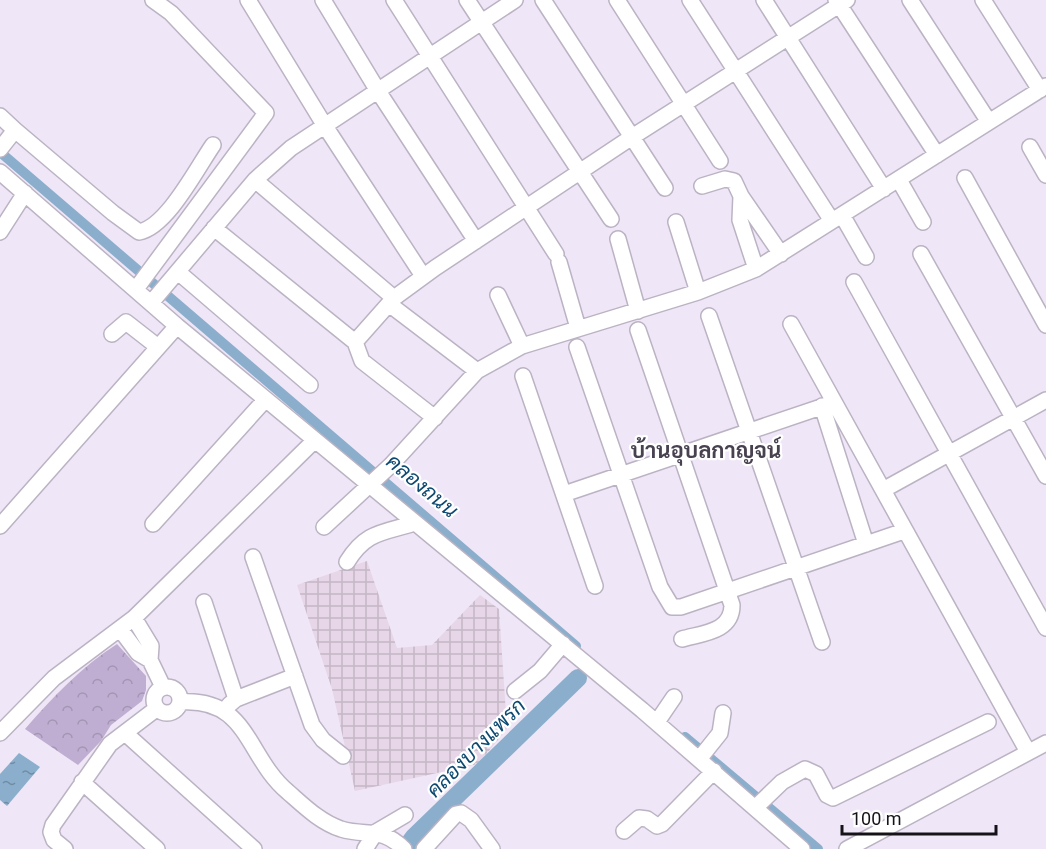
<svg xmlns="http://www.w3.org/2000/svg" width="1046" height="849" viewBox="0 0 1046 849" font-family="Roboto,Sarabun,sans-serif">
	<defs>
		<pattern id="industrial-grid" width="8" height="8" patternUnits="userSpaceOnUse" patternTransform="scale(1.5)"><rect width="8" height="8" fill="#e7d6e7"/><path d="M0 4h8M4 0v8" fill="none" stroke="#c5b7c5"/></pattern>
		<pattern id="park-crowns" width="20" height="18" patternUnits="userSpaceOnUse" patternTransform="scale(1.5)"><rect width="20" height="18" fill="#bfaed1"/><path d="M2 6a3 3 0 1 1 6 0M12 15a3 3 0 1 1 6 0" fill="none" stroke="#a395b3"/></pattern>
		<pattern id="water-ripples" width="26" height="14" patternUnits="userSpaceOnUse" patternTransform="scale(1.5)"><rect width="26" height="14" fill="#8aaecb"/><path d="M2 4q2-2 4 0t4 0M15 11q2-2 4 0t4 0" fill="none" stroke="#708ca4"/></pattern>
	</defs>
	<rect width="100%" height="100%" fill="#efe6f7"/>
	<path fill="url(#industrial-grid)" d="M367 561 397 648 432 645 480 595 499 609 507 729 478 764 355 791 332 689 297 585Z"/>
	<path fill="url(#park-crowns)" d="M117 644 146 676V690L142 701 111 725 101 741 78 765 25 729C52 698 82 666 117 644Z"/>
	<path fill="url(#water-ripples)" d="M19 753 40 767 7 806 0 800V774Z"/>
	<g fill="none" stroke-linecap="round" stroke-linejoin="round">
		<path stroke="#8aaecb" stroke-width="10" d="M0 152 576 646
			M685 737 818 849"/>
		<path stroke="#8aaecb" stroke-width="18" d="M405 849 414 837 578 678"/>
		<defs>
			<path id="minor" d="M248 0 325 126 423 276
				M323 0 378 91 476 241
				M394 0 556 254
				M467 0 611 219
				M543 0 665 188
				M617 0 720 161
				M690 0 832 221
				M764 0 884 189
				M836 0 937 155
				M910 0 989 122
				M983 0 1040 90
				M0 116 15 130 0 149
				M15 130 113 213 139 232C167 227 197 168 213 145
				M1030 147 1046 175
				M0 172 177 326 642 710 802 849
				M965 178 1046 325
				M255 180 394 298
				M899 180 923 222
				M702 186 725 179 734 181 741 196 781 254
				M741 196 740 220 756 269
				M842 215 866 257
				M676 222 698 292
				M214 228 355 342 362 361 435 418
				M0 232 25 193
				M618 239 638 311
				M921 254 1046 476
				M559 262 578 328
				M178 272 310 385
				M854 282 1046 628
				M136 289 266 113 171 13 153 0
				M498 295 522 346
				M151 303 255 180 291 148 515 0
				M389 304 477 371
				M709 316 822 642
				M791 324 1028 752
				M638 330 732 605C732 632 703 633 682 639
				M112 334 126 322 158 347
				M355 342 394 298 435 268 632 137 847 0
				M577 347 660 587 672 607H681L904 531
				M523 376 595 586
				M822 406 866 544
				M883 490 1046 400
				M564 494 833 403
				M153 524 265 400
				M0 526 177 326
				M324 527 391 465 477 371 522 346 698 292 756 269 1046 86
				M253 557 312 725 323 740 343 756
				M347 562C366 531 383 533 415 523
				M204 602 236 699
				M134 618 151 646 150 660 163 687
				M120 629 138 653 150 660
				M154 700a13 13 0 1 1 26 0a13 13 0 1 1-26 0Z
				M515 691 540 671 563 644
				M180 702C249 697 246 757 288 792 304 806 320 822 341 829 367 837 381 826 404 849
				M229 705 236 699 295 676
				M657 722 674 697
				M0 733 54 678 134 618 314 441
				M125 733 254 849
				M700 758 720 733 723 713
				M82 782 157 849
				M755 808 782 782 805 769 816 774 827 795 833 798 988 722
				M624 831 639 818 647 819 657 826 662 824 714 771
				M65 849 54 840 51 832 53 825 110 744 156 709
				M365 849 376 832 405 815
				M424 849 456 814 461 813 471 820 492 849
				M847 849 1046 743"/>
		</defs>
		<use href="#minor" stroke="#bbb3c3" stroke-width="18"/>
		<use href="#minor" stroke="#fff" stroke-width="15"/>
	</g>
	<g text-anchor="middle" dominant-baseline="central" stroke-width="4.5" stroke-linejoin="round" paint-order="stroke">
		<g font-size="21" font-style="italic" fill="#0d4970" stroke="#fff">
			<text transform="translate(422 486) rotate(40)">คลองถนน</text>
			<text transform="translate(476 748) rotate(-45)">คลองบางแพรก</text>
		</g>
		<g font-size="22" font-weight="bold" fill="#48414f" stroke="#fff">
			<text x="706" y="450">บ้านอุบลกาญจน์</text>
		</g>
	</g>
	<path d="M842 825v9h154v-9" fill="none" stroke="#151218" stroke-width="3"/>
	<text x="851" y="825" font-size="18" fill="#151218" stroke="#ffffff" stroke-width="4.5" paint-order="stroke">100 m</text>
</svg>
